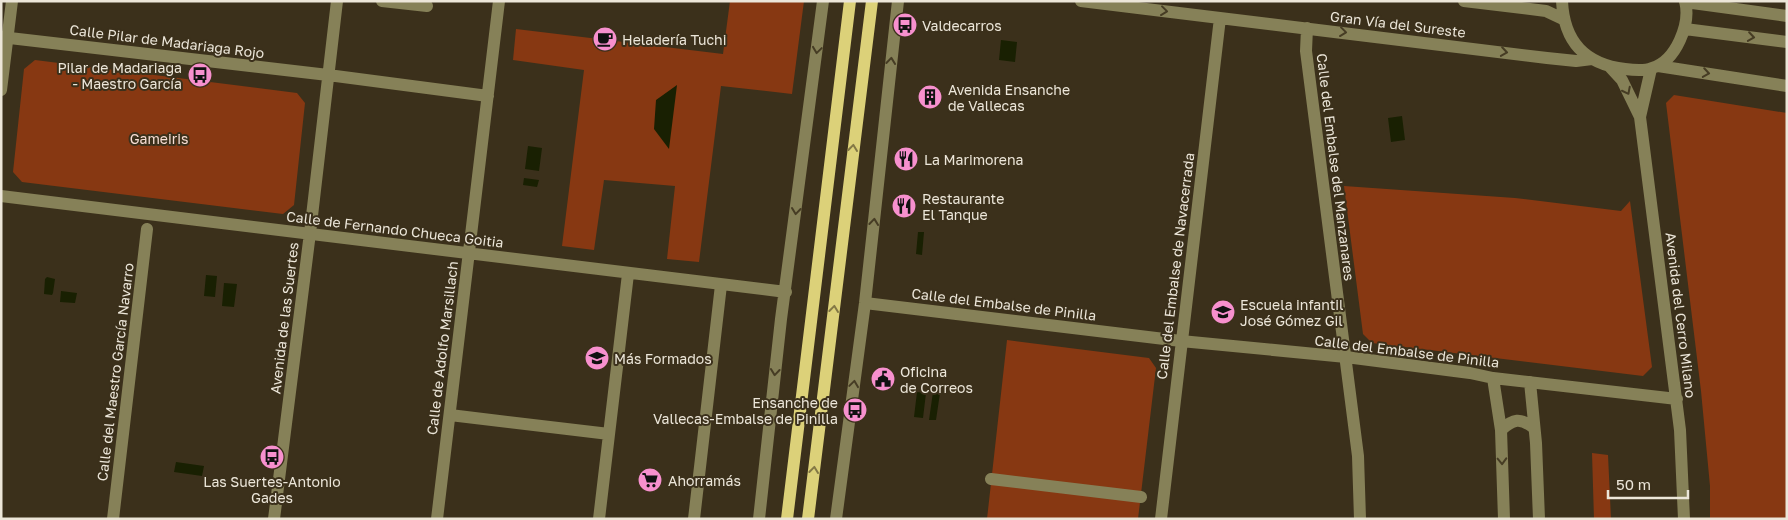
<svg xmlns="http://www.w3.org/2000/svg" width="1788" height="520" viewBox="0 0 1788 520" font-family="'Golos Text',sans-serif">
	<rect width="100%" height="100%" fill="#3b301b"/>
	<path fill="#873812" d="M730 1H804L792 94 721 86 699 262 667 259 675 186 604 180 594 250 562 246 584 70 513 60 516 29 723 54Z
		M35 60 297 93 305 103 294 205 283 214 22 182 13 172 24 69Z
		M1674 95 1787 113V519H1710V486L1701 391 1666 103Z
		M1344 186 1515 198 1621 211 1630 201 1652 367 1643 376 1372 343 1363 334Z
		M1007 340 1149 358 1156 368 1138 519H987Z
		M1592 453 1608 455 1611 519H1594Z"/>
	<path fill="#192002" d="M1001 40 1017 42 1015 62 999 60Z
		M677 85 669 149 654 129 656 100Z
		M1402 116 1405 140 1391 142 1388 118Z
		M528 146 542 148 539 171 525 169Z
		M524 178 539 180 537 187 523 185Z
		M918 232H924L922 255 916 254Z
		M206 275 217 276 215 297 204 296Z
		M47 277 55 279 53 293 52 295 44 294 45 279Z
		M224 283 237 284 234 307 222 306Z
		M61 291 77 293 75 303 60 302Z
		M917 392 926 393 923 418 914 417Z
		M933 392 940 393 936 420H929Z
		M176 462 204 466 202 476 174 472Z"/>
	<g fill="none" stroke-linecap="round" stroke-linejoin="round">
		<path stroke="#868158" stroke-width="12" d="M382 1 427 6
			M1081 1 1547 58 1576 61 1592 59
			M1464 1 1546 11 1563 19
			M1562 1C1564 42 1585 64 1625 69 1633 70 1645 71 1652 68 1676 61 1691 24 1685 1
			M1685 2 1787 16
			M1307 28 1306 51 1358 456 1360 519
			M1685 29 1787 42
			M1 37 328 75 488 96
			M1658 66 1787 86
			M1610 67 1622 80 1640 117
			M1651 69 1640 117 1680 430 1684 519
			M1 90 12 1
			M1 196 786 292
			M865 303 1181 341 1346 357 1470 373 1493 378 1677 399
			M1493 378 1501 430 1504 519
			M1530 382 1536 443 1539 519
			M450 415 609 434
			M1501 430C1513 419 1520 417 1534 428
			M991 479 1141 497
			M113 519 147 229
			M274 519 310 233 337 1
			M437 519 499 1
			M599 519 628 274
			M694 519 721 285
			M759 519 781 319 823 1
			M836 519 865 303 898 1
			M1161 519 1220 18"/>
		<path stroke="#dcd179" stroke-width="12" d="M787 519 850 1
			M808 519 872 1"/>
	</g>
	<defs><path id="oneway-chevron" d="M-2-3.5L2.5 0L-2 3.5" fill="none" stroke-width="1.6" stroke-linecap="round" stroke-linejoin="round" transform="scale(1.25)"/></defs>
	<g stroke="#463c24">
		<use href="#oneway-chevron" transform="translate(1164 11) rotate(7)"/>
		<use href="#oneway-chevron" transform="translate(1343 32) rotate(7)"/>
		<use href="#oneway-chevron" transform="translate(1751 37) rotate(8)"/>
		<use href="#oneway-chevron" transform="translate(817 50) rotate(98)"/>
		<use href="#oneway-chevron" transform="translate(1504 52) rotate(8)"/>
		<use href="#oneway-chevron" transform="translate(891 61) rotate(-84)"/>
		<use href="#oneway-chevron" transform="translate(1706 73) rotate(9)"/>
		<use href="#oneway-chevron" transform="translate(1627 91) rotate(63)"/>
		<use href="#oneway-chevron" transform="translate(796 211) rotate(97)"/>
		<use href="#oneway-chevron" transform="translate(874 222) rotate(-84)"/>
		<use href="#oneway-chevron" transform="translate(775 372) rotate(96)"/>
		<use href="#oneway-chevron" transform="translate(854 384) rotate(-82)"/>
		<use href="#oneway-chevron" transform="translate(1502 461) rotate(88)"/>
	</g>
	<g stroke="#837845">
		<use href="#oneway-chevron" transform="translate(853 148) rotate(-83)"/>
		<use href="#oneway-chevron" transform="translate(834 309) rotate(-83)"/>
		<use href="#oneway-chevron" transform="translate(814 470) rotate(-83)"/>
	</g>
	<defs>
		<symbol id="bus-disc" viewBox="-11 -11 22 22"><circle r="9.5" fill="#f790ce" stroke="#3b301b"/><path d="M-5-6H5V4H4V6H2V4H-2V6H-4V4H-5ZM-3.5-4V0h7V-4ZM-3.5 1.2v1.5H-2V1.2ZM2 1.2v1.5H3.5V1.2Z" fill="#111"/></symbol>
		<symbol id="cafe-disc" viewBox="-11 -11 22 22"><circle r="9.5" fill="#f790ce" stroke="#3b301b"/><path d="M-5.5-4.5H6V0H3Q3 3.5 0 3.5H-2.5Q-5.5 3.5-5.5 0ZM3-3.2v2h1.7v-2ZM-6 4.5H4V6H-6Z" fill="#111"/></symbol>
		<symbol id="building-disc" viewBox="-11 -11 22 22"><circle r="9.5" fill="#f790ce" stroke="#3b301b"/><path d="M-4-6H4V6H1V3H-1V6H-4ZM-2.5-4.3h1.7v1.8h-1.7ZM.8-4.3h1.7v1.8H.8ZM-2.5-1h1.7V.8h-1.7ZM.8-1h1.7V.8H.8Z" fill="#111"/></symbol>
		<symbol id="restaurant-disc" viewBox="-11 -11 22 22"><circle r="9.5" fill="#f790ce" stroke="#3b301b"/><path d="M-5-6h1v4h1v-4h1v4h1v-4h1v5L-1.5 .5V6h-2V.5L-5-1ZM5-6V6H3V1.5H1.5Q1.5-4 5-6Z" fill="#111"/></symbol>
		<symbol id="school-disc" viewBox="-11 -11 22 22"><circle r="9.5" fill="#f790ce" stroke="#3b301b"/><path d="M0-5L7-2L0 1L-7-2ZM-4 1L0 2.5L4 1V4Q0 6-4 4Z" fill="#111"/></symbol>
		<symbol id="civic-disc" viewBox="-11 -11 22 22"><circle r="9.5" fill="#f790ce" stroke="#3b301b"/><path d="M-.6-6.5H3V-4.5H.6V-3L4-1V1h2V6H-6V1h2V-1L-.6-3ZM-1.2 2.5V6h2.4V2.5Z" fill="#111"/></symbol>
		<symbol id="supermarket-disc" viewBox="-11 -11 22 22"><circle r="9.5" fill="#f790ce" stroke="#3b301b"/><path d="M-6-5.5h2.5l.6 2H6L4.5 2H-2.5L-4.4-4H-6ZM-1.5 3.2a1.3 1.3 0 1 0 .1 0ZM3 3.2a1.3 1.3 0 1 0 .1 0Z" fill="#111"/></symbol>
	</defs>
	<g fill-rule="evenodd">
		<use href="#bus-disc" x="891" y="11" width="28" height="28"/>
		<use href="#cafe-disc" x="591" y="25" width="28" height="28"/>
		<use href="#bus-disc" x="186" y="61" width="28" height="28"/>
		<use href="#building-disc" x="916" y="83" width="28" height="28"/>
		<use href="#restaurant-disc" x="892" y="145" width="28" height="28"/>
		<use href="#restaurant-disc" x="890" y="192" width="28" height="28"/>
		<use href="#school-disc" x="1209" y="298" width="28" height="28"/>
		<use href="#school-disc" x="583" y="344" width="28" height="28"/>
		<use href="#civic-disc" x="869" y="365" width="28" height="28"/>
		<use href="#bus-disc" x="841" y="396" width="28" height="28"/>
		<use href="#bus-disc" x="258" y="443" width="28" height="28"/>
		<use href="#supermarket-disc" x="636" y="466" width="28" height="28"/>
	</g>
	<g text-anchor="middle" dominant-baseline="central" stroke-width="4" stroke-linejoin="round" paint-order="stroke">
		<g font-size="14" fill="#ece6d9" stroke="#3b301b">
			<text transform="translate(1398 24) rotate(7)">Gran Vía del Sureste</text>
			<text transform="translate(167 41) rotate(7)">Calle Pilar de Madariaga Rojo</text>
			<text transform="translate(1336 167) rotate(83)">Calle del Embalse del Manzanares</text>
			<text transform="translate(395 229) rotate(7)">Calle de Fernando Chueca Goitia</text>
			<text transform="translate(1175 266) rotate(-83)">Calle del Embalse de Navacerrada</text>
			<text transform="translate(1004 304) rotate(7)">Calle del Embalse de Pinilla</text>
			<text transform="translate(1681 315) rotate(83)">Avenida del Cerro Milano</text>
			<text transform="translate(284 318) rotate(-83)">Avenida de las Suertes</text>
			<text transform="translate(442 348) rotate(-83)">Calle de Adolfo Marsillach</text>
			<text transform="translate(1407 351) rotate(7)">Calle del Embalse de Pinilla</text>
			<text transform="translate(115 372) rotate(-83)">Calle del Maestro García Navarro</text>
		</g>
		<g font-size="14" fill="#ece6d9" stroke="#3b301b" text-anchor="start">
			<text x="922" y="25">Valdecarros</text>
			<text x="622" y="39">Heladería Tuchi</text>
			<text x="182" y="67" text-anchor="end">Pilar de Madariaga<tspan x="182" dy="16">- Maestro García</tspan></text>
			<text x="948" y="89">Avenida Ensanche<tspan x="948" dy="16">de Vallecas</tspan></text>
			<text x="924" y="159">La Marimorena</text>
			<text x="922" y="198">Restaurante<tspan x="922" dy="16">El Tanque</tspan></text>
			<text x="1240" y="304">Escuela infantil<tspan x="1240" dy="16">José Gómez Gil</tspan></text>
			<text x="614" y="358">Más Formados</text>
			<text x="900" y="371">Oficina<tspan x="900" dy="16">de Correos</tspan></text>
			<text x="838" y="402" text-anchor="end">Ensanche de<tspan x="838" dy="16">Vallecas-Embalse de Pinilla</tspan></text>
			<text x="668" y="480">Ahorramás</text>
			<text x="272" y="481" text-anchor="middle">Las Suertes-Antonio<tspan x="272" dy="16">Gades</tspan></text>
		</g>
		<g font-size="14" fill="#f8ded4" stroke="#3b301b">
			<text x="159" y="138">Gameiris</text>
		</g>
	</g>
	<rect width="1788" height="520" fill="none" stroke="#ece6d9" stroke-width="5"/>
	<path d="M1608 490v8h80v-8" fill="none" stroke="#ece6d9" stroke-width="2.5"/>
	<text x="1616" y="490" font-size="15" fill="#ece6d9" stroke="#3b301b" stroke-width="4" paint-order="stroke">50 m</text>
</svg>
